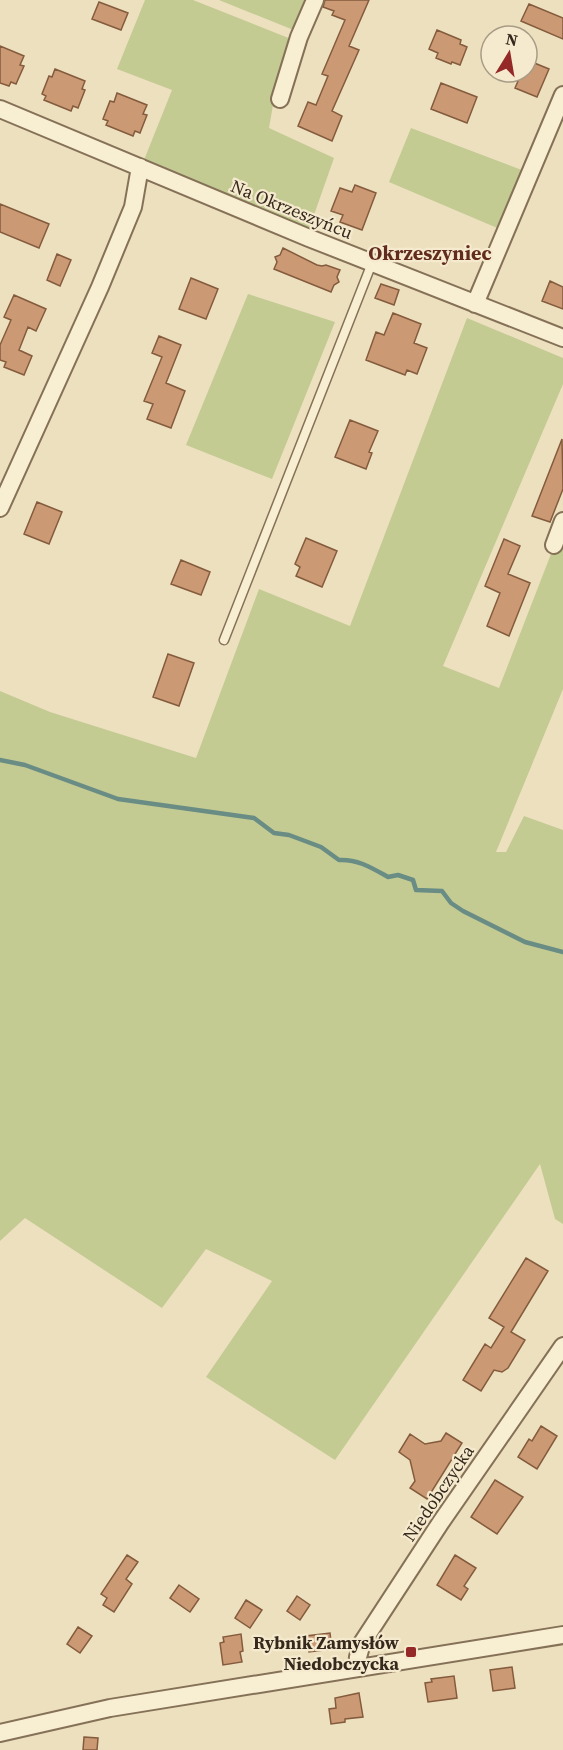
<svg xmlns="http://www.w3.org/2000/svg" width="563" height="1750" viewBox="0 0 563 1750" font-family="'Source Serif 4',serif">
	<rect width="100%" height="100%" fill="#ede0be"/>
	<path fill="#c3cb93" d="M145 0H193L291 39 277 82 269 128 334 158 309 229 144 160 172 90 117 69Z
		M219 0H308L296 31Z
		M411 128 527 172 502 230 389 182Z
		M248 294 335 322 272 479 186 445Z
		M467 318 563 358V384L443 666 499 688 563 523V689L496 852H506L524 816 563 830V1224L555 1219 540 1164 335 1460 206 1377 272 1281 206 1249 162 1308 25 1218 0 1241V691L50 712 196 758 259 589 350 626Z"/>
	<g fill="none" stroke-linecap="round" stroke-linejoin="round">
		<path stroke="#698c84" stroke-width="4.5" d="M0 760 25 765 118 799 254 818 274 833 289 835 321 847 339 860C358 859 372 868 388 877L398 875 413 880 416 890 442 891 451 903 463 911 525 942 563 952"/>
	</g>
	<path fill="#cb9a74" stroke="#845b3d" stroke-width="1.5" d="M325 0H369L349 46 359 50 332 111 342 116 332 141 298 126 308 102 316 105 328 76 322 74 345 20 332 15 334 11 323 7Z
		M99 2 128 13 121 30 92 19Z
		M529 4 563 18V39L521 21Z
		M437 30 461 40 460 44 467 47 460 65 452 62 451 64 436 58 438 53 429 49Z
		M0 46 24 56 20 65 24 66 16 84 11 82 9 86 0 83Z
		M527 60 549 69 537 97 515 88 522 72H527Z
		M55 69 85 81 82 89 85 90 78 108 73 106 71 111 44 100 46 96 42 94 49 76 52 77Z
		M441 83 477 97 467 123 431 109Z
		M117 93 147 105 143 114 147 115 140 133 135 131 133 136 106 125 108 121 103 119 110 101 114 102Z
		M355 185 376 193 362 230 340 222 343 215 331 211 340 188 352 192Z
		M0 204 49 224 39 248 0 232Z
		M283 248 317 265 322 266 326 265 340 270 337 277 339 282 334 285 331 292 274 269 277 262 275 257 280 255Z
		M57 254 71 260 60 286 47 280Z
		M191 278 218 289 206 319 179 309Z
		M550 281 563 287V309L542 301Z
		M381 284 399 290 394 305 375 298Z
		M14 295 46 309 36 331 28 327 19 350 32 356 24 375 4 367 6 362 0 360V345L11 320 4 317Z
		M393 313 421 324 414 343 427 348 417 374 407 370 405 375 366 360 376 332 384 335Z
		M159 336 181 345 166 383 185 391 171 428 147 419 153 404 144 401 162 357 152 353Z
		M350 420 378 431 369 452 372 453 366 469 335 457Z
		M562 439 563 489 550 522 532 516Z
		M37 502 62 512 49 544 24 534Z
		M306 538 337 551 322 587 296 576 300 567 295 564Z
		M504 539 520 546 508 574 530 583 509 636 487 626 500 593 485 586Z
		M181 560 210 572 201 595 171 584Z
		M168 654 194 663 179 706 153 697Z
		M526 1258 548 1271 511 1332 525 1340 508 1368 502 1372 494 1370 481 1391 463 1380 485 1344 491 1348 504 1327 489 1318Z
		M541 1426 557 1436 537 1469 518 1457 529 1439 532 1441Z
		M446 1433 462 1443 427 1499 410 1488 415 1481 410 1460 399 1452 410 1434 425 1444 441 1441Z
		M495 1480 523 1497 497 1534 471 1517Z
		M127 1555 138 1562 126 1579 132 1584 114 1612 103 1605 107 1598 101 1594Z
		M455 1555 476 1568 464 1586 468 1589 461 1600 437 1585Z
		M179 1585 199 1599 190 1612 170 1598Z
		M297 1596 310 1605 300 1620 287 1611Z
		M246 1600 262 1610 250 1628 235 1618Z
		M78 1627 92 1636 80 1653 67 1644Z
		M330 1633 332 1649 309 1652 306 1636Z
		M241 1634 243 1651 240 1652 242 1662 223 1665 220 1643 224 1642 223 1637Z
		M512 1667 515 1688 493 1691 490 1670Z
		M454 1676 457 1698 428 1702 425 1683 432 1682 431 1679Z
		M359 1693 363 1717 345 1719V1722L331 1724 329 1709 336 1708 335 1698Z
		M84 1737 98 1738 97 1750H83Z"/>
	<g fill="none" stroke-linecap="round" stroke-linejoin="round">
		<defs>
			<path id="service" d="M224 640 372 263"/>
			<path id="minor" d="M280 99 299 37 315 0
				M0 109 309 238 563 338
				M475 304 563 95
				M0 508 100 287 133 207 140 167
				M554 545 563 521
				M357 1668 358 1657 362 1643 441 1522 563 1346
				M0 1733 110 1708 563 1635"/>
		</defs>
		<use href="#service" stroke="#857157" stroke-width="11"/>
		<use href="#minor" stroke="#857157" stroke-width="20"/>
		<use href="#service" stroke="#f8eed1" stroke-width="8"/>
		<use href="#minor" stroke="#f8eed1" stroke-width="16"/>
	</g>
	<rect fill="#942928" stroke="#f5eace" stroke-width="2" x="405" y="1646" width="12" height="12" rx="3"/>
	<g text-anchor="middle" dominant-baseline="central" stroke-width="4.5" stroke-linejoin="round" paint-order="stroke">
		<g font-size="18" fill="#35281c" stroke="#f5eace">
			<text transform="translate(292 209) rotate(22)">Na Okrzeszyńcu</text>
			<text transform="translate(438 1493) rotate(-56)">Niedobczycka</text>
		</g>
		<g font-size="18" font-weight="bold" fill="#35281c" stroke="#f5eace" text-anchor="end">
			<text x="399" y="1642">Rybnik Zamysłów<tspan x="399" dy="21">Niedobczycka</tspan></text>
		</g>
		<g font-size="20" font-weight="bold" fill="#612c1b" stroke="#f5eace">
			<text x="430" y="253">Okrzeszyniec</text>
		</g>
	</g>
	<g transform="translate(509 54) rotate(11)"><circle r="28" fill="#f5eace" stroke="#a89c87" stroke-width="1.5"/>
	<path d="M0-4.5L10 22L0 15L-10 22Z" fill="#942928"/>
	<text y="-9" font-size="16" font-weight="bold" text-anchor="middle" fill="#35281c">N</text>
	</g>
</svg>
